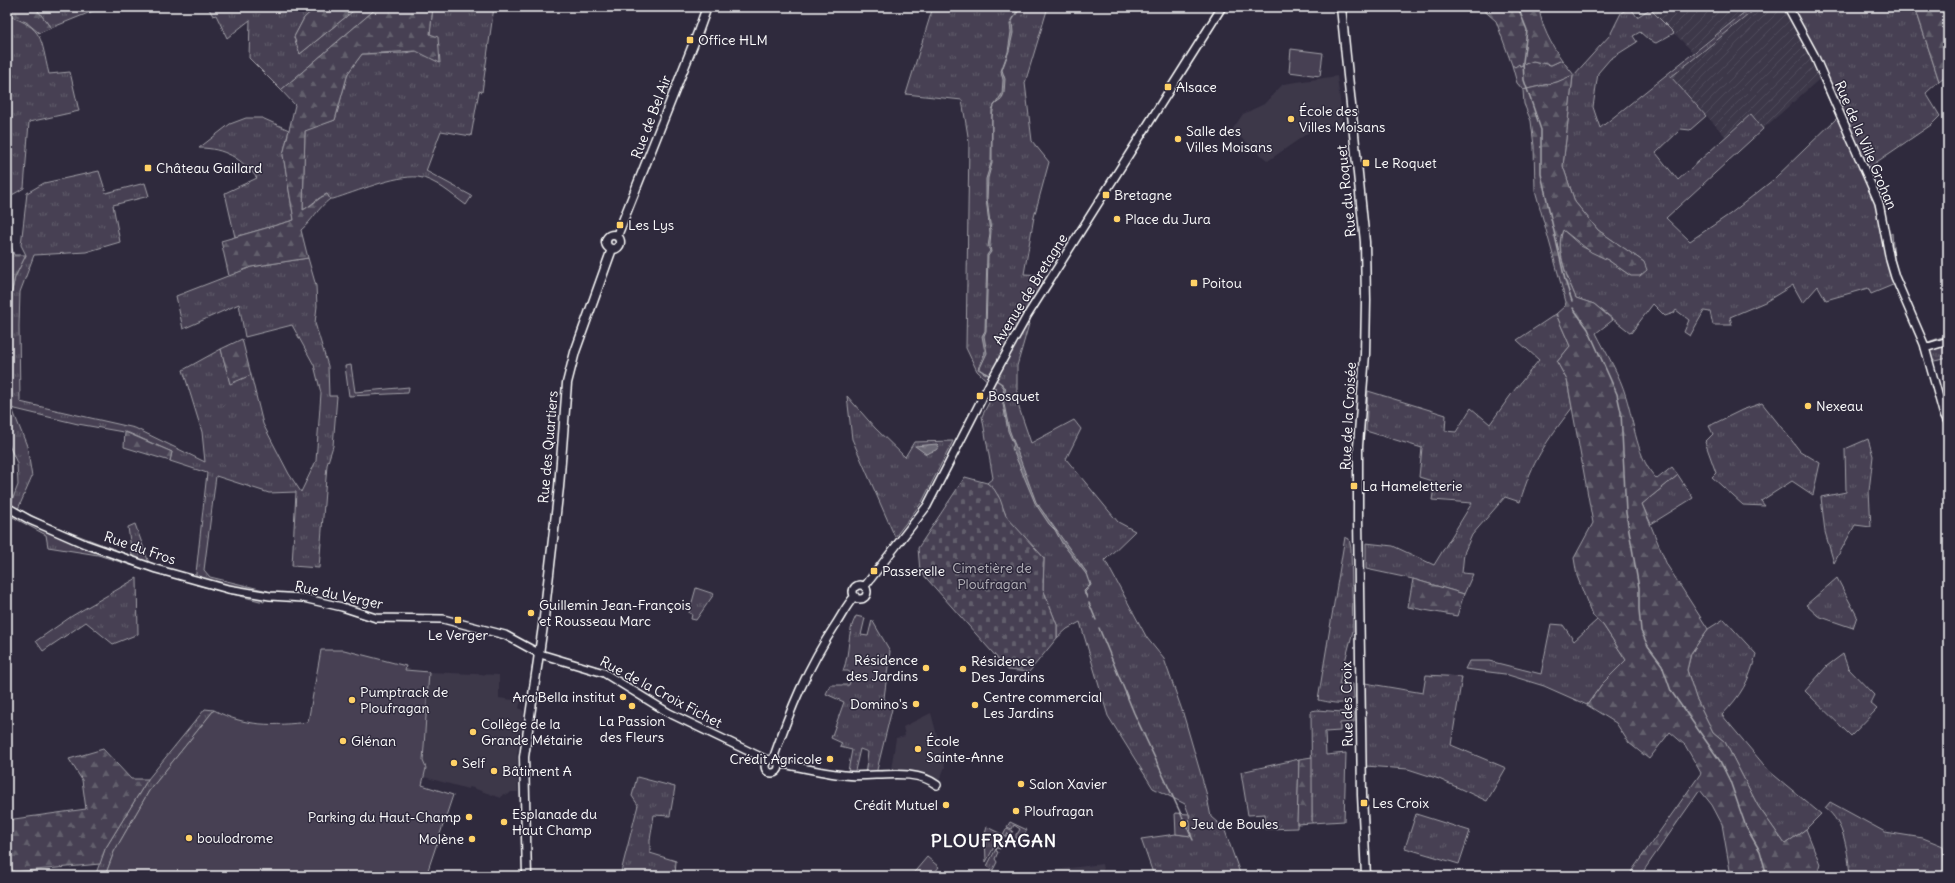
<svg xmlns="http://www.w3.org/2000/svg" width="1955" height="883" viewBox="0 0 1955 883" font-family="Delius,sans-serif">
	<defs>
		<pattern id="industrial-furrows" width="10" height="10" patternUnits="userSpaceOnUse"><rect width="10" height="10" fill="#3c3749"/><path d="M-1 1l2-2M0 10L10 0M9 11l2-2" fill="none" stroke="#504b5b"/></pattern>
		<pattern id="grass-tufts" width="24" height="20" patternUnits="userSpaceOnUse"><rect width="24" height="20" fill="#464152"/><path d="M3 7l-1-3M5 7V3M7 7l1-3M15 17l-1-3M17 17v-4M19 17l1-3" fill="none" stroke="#625e6c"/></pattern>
		<pattern id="forest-firs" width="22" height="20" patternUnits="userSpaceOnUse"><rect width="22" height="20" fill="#464152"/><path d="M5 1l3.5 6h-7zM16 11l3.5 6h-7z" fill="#625e6c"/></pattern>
		<pattern id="cemetery-stones" width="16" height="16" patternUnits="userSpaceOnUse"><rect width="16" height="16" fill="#464152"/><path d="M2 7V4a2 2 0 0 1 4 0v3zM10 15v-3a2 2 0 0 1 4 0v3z" fill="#625e6c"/></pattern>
		<pattern id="water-waves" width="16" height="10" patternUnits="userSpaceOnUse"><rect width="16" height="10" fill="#6d6a77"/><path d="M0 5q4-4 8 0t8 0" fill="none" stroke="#83808b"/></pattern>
	</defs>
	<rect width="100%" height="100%" fill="#2f2a3d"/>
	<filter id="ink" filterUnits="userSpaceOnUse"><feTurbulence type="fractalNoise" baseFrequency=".025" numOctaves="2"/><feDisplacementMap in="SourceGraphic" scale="8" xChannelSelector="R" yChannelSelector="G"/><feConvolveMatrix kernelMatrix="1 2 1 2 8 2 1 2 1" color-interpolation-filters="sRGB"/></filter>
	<g filter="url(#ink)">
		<path fill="#3c3749" d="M1337 76 1343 124 1315 128 1268 161 1232 130 1243 114 1264 104 1283 84Z
			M429 672 499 675V698L521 701 519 708 524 711 517 754 518 792H511L508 795 503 794 501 798 470 787 468 789 424 777 426 768 423 761Z
			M931 713 944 761 945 767 940 779 933 782 890 775 896 738 905 736 903 727Z
			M1102 864 1104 876H1054V870Z"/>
		<path fill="url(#industrial-furrows)" d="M1653 7H1751L1693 52 1650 9Z
			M1758 7H1792L1825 74 1763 129 1751 115 1726 137 1671 77Z"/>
		<path fill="url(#grass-tufts)" stroke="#a2a0a8" d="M35 7H103L51 28Z
			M208 7H316L304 18 294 37 300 54 358 7H378L281 90 249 58 250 20 227 38 216 15 213 16Z
			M433 7H494L482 92 479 91 471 136 441 131 426 171 472 196 466 205C452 195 435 179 418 177 395 175 356 192 333 199H330L327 194C317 198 312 205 303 210L305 130 335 120 348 73 362 54 405 53 416 51 430 34Z
			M933 7H1048L1025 83 1032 141 1049 162 1034 217 1024 274 1043 275 1017 366V402L1031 443 1074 420 1081 429 1066 459 1118 522 1135 531 1105 560 1147 638 1164 659 1183 713 1206 792 1211 817 1224 828 1241 876H1154L1141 839 1176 834 1191 836 1189 814 1185 804 1153 788 1108 716 1080 622 1067 629 1057 638V625L1043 589 1044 558C1035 547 1011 526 1006 515 999 502 999 494 987 483L993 478 982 416 996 389 977 371 966 348 969 142 962 100 906 94Z
			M1630 7 1637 17 1650 9 1674 33 1656 43 1649 40 1640 32 1633 36 1637 42 1610 59 1598 73 1593 107 1600 128 1751 7H1758L1671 77 1706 116 1690 130 1681 129 1656 153 1678 180 1751 114 1763 129 1666 218 1690 241 1730 214 1773 180 1837 118 1819 78 1825 73 1792 7H1915L1939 81 1926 93 1940 116 1931 125 1862 172 1877 205 1883 239 1892 233 1894 259 1900 282 1871 294 1868 288 1826 300 1818 286 1803 303 1793 285 1765 302 1730 317 1732 325H1713L1710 312 1704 311 1690 336 1684 332 1689 320 1676 310 1674 313 1665 316 1653 304 1631 333 1594 304 1576 298C1568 278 1555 252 1563 230L1581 246 1608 260 1631 276 1644 262 1598 230 1575 202 1563 166 1573 76 1557 82 1523 90 1517 83 1512 65 1515 66 1519 64 1520 66 1533 61 1551 65 1562 60 1574 75 1610 35 1621 13Z
			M7 15C45 29 40 38 49 74L70 72 79 111 29 122 24 188 7 198Z
			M246 118H262L289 130 283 155 294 220 235 237 225 193 257 178C241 158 224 148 199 148L230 124Z
			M99 171 106 193 145 183 149 196 113 205 120 242 86 252 34 255 20 292 19 326 20 402 135 428 205 462 202 432 183 370 221 349 230 383 251 375 263 424 289 474 301 492 316 461 321 393 314 365 292 325 245 337 239 304 183 329 176 296 251 267 308 258 316 286 317 306 315 323 328 366 329 396H337L333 446 327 465 319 568 292 566 296 492 269 493 216 476 204 570 210 577 268 591 264 602 196 585V573L207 473 170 461 172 452 129 433 78 424 11 408 7 400 11 295 15 277 26 255 21 245 27 193 44 183Z
			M1556 314 1570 346 1557 362 1567 380 1572 408C1546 442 1532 461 1520 502L1505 497 1472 535 1464 553 1462 573 1473 574 1464 594 1413 579 1366 569V543L1393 546 1434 565 1472 503 1432 500 1435 482 1419 477 1422 448 1366 431 1368 391 1446 415 1445 431 1456 432 1471 408 1490 424 1513 392 1539 360 1517 340Z
			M1948 335V358L1930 362 1925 343Z
			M351 365 355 392 409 387 408 393 349 396 345 366Z
			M847 396 875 428 905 457 914 442 953 441 922 502 895 537 852 439Z
			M1762 403 1800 451 1820 463 1813 495 1792 481 1761 501 1765 506 1743 505 1712 477 1716 473 1705 442 1713 434 1709 426 1742 410Z
			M13 411 27 446 32 477 18 509 56 527 132 556 128 527 135 524 148 560 146 570 98 555 48 547 46 535 7 514V501L11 503 18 485 17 463 7 441V426H12L8 415Z
			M1868 439 1873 456 1869 491 1871 527 1855 525 1834 563 1825 532 1821 497 1846 492 1845 449Z
			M1678 475 1693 498 1651 524 1642 504Z
			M1345 537 1349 539 1351 548 1353 631 1339 684H1353L1354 698C1343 707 1331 702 1318 700Z
			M137 578 138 634 113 644 86 622 43 651 36 641 72 616Z
			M1837 578 1857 616 1853 628 1818 616 1806 605Z
			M696 588 714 594 696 620 691 619 692 614 689 613Z
			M856 616 865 618 861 635 868 636 872 620 890 651 884 698 892 709 876 774 865 775 868 752 860 749 854 775 847 776 852 750 840 747 842 743 831 738 844 702 826 694 830 685H849L852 674 848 671H843C851 650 846 635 856 616Z
			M1724 619 1756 654C1749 682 1741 695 1722 715L1769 771 1821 814 1806 829 1785 844 1758 806 1725 742 1713 732 1696 698 1687 670 1691 654 1700 640 1708 629Z
			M1597 620 1603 625 1626 660 1602 684 1587 705 1544 686 1505 674 1465 669 1469 661H1489L1541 674 1551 624 1563 625 1574 641Z
			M1843 654 1848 668 1874 695 1870 703 1877 709 1851 736 1805 691 1827 666Z
			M1426 675 1462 677 1451 745 1506 768 1487 801 1439 779 1408 769 1365 766V683L1423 693Z
			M205 709 214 710 149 791 114 852 105 876H95L105 849 148 779Z
			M1317 710 1354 713V722L1340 723V731L1325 732 1326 755 1346 753 1344 821 1312 823 1311 711Z
			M1299 759 1297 828 1265 829V814L1248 815 1241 772Z
			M637 777 675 787 670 816 654 815 650 840V853L676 861 675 876H620L638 805 632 796Z
			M1830 802 1885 832 1923 838 1943 846 1945 876H1850C1848 854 1845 822 1825 808Z
			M1416 814 1470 831 1459 864 1405 848Z
			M1010 822 1027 830 1019 844 1016 843 1018 838H1016V834L1018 833 1020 829 1014 825 1012 829 1007 827Z
			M987 827 1001 834 986 862 985 834Z
			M1007 828 1013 831 1010 835 1008 833 1006 837 1004 836 1000 843H1002L1000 849 997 848 996 851 998 852 995 859 997 862 993 870 987 866Z"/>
		<path fill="url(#forest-firs)" stroke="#a2a0a8" d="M7 7H35L51 28 39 33 26 22 7 15Z
			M316 7H358L300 54 294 37 304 18Z
			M378 7H433L430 34 438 37 440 63 416 51 362 54 348 73 335 120 305 131 303 210C312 206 318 198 327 194L330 199C318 208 312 221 301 230L308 258 251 267 229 276 221 241 294 220 283 155 295 105 281 90Z
			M1480 7H1539C1541 26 1551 44 1562 60L1551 65 1533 61 1520 66 1519 64 1515 67 1512 65 1496 21Z
			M1915 7H1948V74L1939 81Z
			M1573 75 1563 166 1575 202 1598 230 1644 262 1647 270 1640 276H1631L1608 260 1591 252 1563 230C1554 251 1568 279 1576 298L1594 304 1613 320 1596 333C1606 353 1620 375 1626 397 1634 422 1637 460 1657 479L1672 467 1678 475 1642 504 1667 565 1708 629 1691 653 1687 670 1696 698 1713 732 1725 742 1758 806 1785 844 1806 829 1820 864 1817 876H1731L1722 824 1712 805 1700 790 1640 876H1629L1633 869 1701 773 1685 745 1670 732 1649 759 1629 743 1616 723 1587 705 1602 684 1626 660 1603 625 1592 615 1577 576 1574 558 1593 523 1567 380 1557 362 1570 346 1556 314 1565 306 1566 302 1535 190 1534 146 1531 121 1524 104 1523 90 1557 82Z
			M7 234 14 255H26L15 277 11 295 7 377Z
			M242 339 251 375 230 384 221 349Z
			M125 432 172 452 170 461 124 447Z
			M1413 579 1464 594 1457 616 1408 607Z
			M103 749 131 779H148L105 849 100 864 14 872 7 862V820L86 809 82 780 69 759Z
			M1312 757V823L1297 824 1299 759Z"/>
		<path fill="url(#cemetery-stones)" stroke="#a2a0a8" d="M965 477 987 483 994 489 1000 499 1006 516 1044 558 1043 589 1057 625V638L1029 672 1008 670 920 571 918 548Z"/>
		<path fill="#464152" stroke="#a2a0a8" d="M1291 49 1323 53 1320 76 1289 72Z
			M321 650H344L406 666 405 670 429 672 423 761 426 768 422 785 453 795 426 876H105L114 852 149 791 214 710C245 727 274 726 308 722Z
			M1175 813 1189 814 1191 836 1176 834Z
			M927 857 939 867 932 876H911Z"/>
		<path fill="url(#water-waves)" stroke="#a7a6ad" d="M1019 7H1021L1012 21 1013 33 1009 51 1002 70 1005 79 1004 93 1001 100 994 105 992 117V163L988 178 987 199 991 231 990 245 991 252 988 256 986 331 984 336 987 353 980 368 983 372 978 369 985 352 982 336 985 331 987 255 990 251 988 247 990 233 986 198V179L991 163 992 109 1002 94 1003 80 1001 71 1008 52 1011 32 1010 24Z
			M1001 384 1006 388 1003 399 1009 429 1036 502 1087 573 1091 585 1085 592 1086 595H1085L1084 591 1090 585 1086 574 1062 543 1055 530 1049 524 1035 503 1012 448 1014 445 1008 431 1002 399 1004 388Z
			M937 444 939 446 936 450 926 454 915 446Z"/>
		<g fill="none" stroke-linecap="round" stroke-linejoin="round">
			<path stroke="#a7a6ad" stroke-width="1.5" d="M1518 7 1527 30 1523 62 1524 80 1541 130V174L1565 280 1572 301
				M1573 308 1588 329 1617 394 1621 412 1626 513 1639 588V609L1641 631 1648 646 1662 665 1671 691 1720 761 1730 781 1746 827 1760 851 1767 876
				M983 372 989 375
				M996 380 1002 384
				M1086 595 1087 598
				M1089 603 1096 620
				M1099 628 1134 713 1193 840"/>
			<defs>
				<path id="tertiary" d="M1788 7 1814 55 1879 203 1890 260 1895 277 1924 344 1943 412 1948 422
					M1925 348 1948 341
					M7 507 30 520 85 544 156 569 228 589 270 596 303 598 342 607 376 618 443 619 505 635 540 654 604 673 669 713 767 760
					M853 592a7 7 0 1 1 14 0a7 7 0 1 1-14 0Z
					M865 586 927 506 992 379 1027 316 1222 7
					M765 766a7 7 0 1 1 14 0a7 7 0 1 1-14 0Z
					M773 759C790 710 807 668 836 624 842 615 847 604 855 596
					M778 763C800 767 822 773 844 775 871 779 913 766 937 785"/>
				<path id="secondary" d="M1341 7 1365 242 1366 301 1365 354 1358 446V519L1362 795 1366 876
					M606 242a7 7 0 1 1 14 0a7 7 0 1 1-14 0Z
					M617 236 697 35 707 7
					M527 876 524 757 543 626 559 487 567 383 575 352 612 249"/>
			</defs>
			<use href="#tertiary" stroke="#fff" stroke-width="10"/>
			<use href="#secondary" stroke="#fff" stroke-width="11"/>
			<use href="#tertiary" stroke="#2f2a3d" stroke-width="7"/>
			<use href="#secondary" stroke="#2f2a3d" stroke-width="8"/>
		</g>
	</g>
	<g fill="#ffd166" stroke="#2f2a3d" stroke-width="1.5">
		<rect x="686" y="36" width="8" height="8" rx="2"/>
		<rect x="1164" y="83" width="8" height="8" rx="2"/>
		<circle cx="1291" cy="119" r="4"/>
		<circle cx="1178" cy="139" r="4"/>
		<rect x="1362" y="159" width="8" height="8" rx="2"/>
		<rect x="144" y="164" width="8" height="8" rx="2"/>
		<rect x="1102" y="191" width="8" height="8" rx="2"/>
		<circle cx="1117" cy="219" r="4"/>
		<rect x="616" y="221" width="8" height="8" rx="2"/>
		<rect x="1190" y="279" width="8" height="8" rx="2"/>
		<rect x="976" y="392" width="8" height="8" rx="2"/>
		<circle cx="1808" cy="406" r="4"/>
		<rect x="1350" y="482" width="8" height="8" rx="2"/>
		<rect x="870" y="567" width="8" height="8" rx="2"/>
		<circle cx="531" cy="613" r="4"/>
		<rect x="454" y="616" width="8" height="8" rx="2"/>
		<circle cx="926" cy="668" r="4"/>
		<circle cx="963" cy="669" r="4"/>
		<circle cx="623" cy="697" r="4"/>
		<circle cx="352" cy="700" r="4"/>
		<circle cx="916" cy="704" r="4"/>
		<circle cx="975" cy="705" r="4"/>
		<circle cx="632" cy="706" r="4"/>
		<circle cx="473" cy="732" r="4"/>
		<circle cx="343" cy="741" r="4"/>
		<circle cx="918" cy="749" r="4"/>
		<circle cx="830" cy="759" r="4"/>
		<circle cx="454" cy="763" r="4"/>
		<circle cx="494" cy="771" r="4"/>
		<circle cx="1021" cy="784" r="4"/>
		<rect x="1360" y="799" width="8" height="8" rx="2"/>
		<circle cx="946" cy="805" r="4"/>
		<circle cx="1016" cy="811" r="4"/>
		<circle cx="469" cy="817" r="4"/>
		<circle cx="504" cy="822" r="4"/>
		<circle cx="1183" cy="824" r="4"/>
		<circle cx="189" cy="838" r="4"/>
		<circle cx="472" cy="839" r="4"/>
	</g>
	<g text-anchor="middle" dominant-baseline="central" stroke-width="3" stroke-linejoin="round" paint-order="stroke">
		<g font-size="14" fill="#fff" stroke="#2f2a3d" text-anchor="start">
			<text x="698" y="40">Office HLM</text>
			<text x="1176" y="87">Alsace</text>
			<text x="1299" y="111">École des<tspan x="1299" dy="16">Villes Moisans</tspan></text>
			<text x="1186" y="131">Salle des<tspan x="1186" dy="16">Villes Moisans</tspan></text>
			<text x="1374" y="163">Le Roquet</text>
			<text x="156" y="168">Château Gaillard</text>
			<text x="1114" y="195">Bretagne</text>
			<text x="1125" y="219">Place du Jura</text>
			<text x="628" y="225">Les Lys</text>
			<text x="1202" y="283">Poitou</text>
			<text x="988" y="396">Bosquet</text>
			<text x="1816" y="406">Nexeau</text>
			<text x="1362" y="486">La Hameletterie</text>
			<text x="882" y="571">Passerelle</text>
			<text x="539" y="605">Guillemin Jean-François<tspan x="539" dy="16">et Rousseau Marc</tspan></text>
			<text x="458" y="635" text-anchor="middle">Le Verger</text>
			<text x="918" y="660" text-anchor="end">Résidence<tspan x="918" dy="16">des Jardins</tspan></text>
			<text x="971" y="661">Résidence<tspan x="971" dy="16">Des Jardins</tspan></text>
			<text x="360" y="692">Pumptrack de<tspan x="360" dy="16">Ploufragan</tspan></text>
			<text x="615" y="697" text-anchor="end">Ara'Bella institut</text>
			<text x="983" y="697">Centre commercial<tspan x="983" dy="16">Les Jardins</tspan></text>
			<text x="908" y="704" text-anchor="end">Domino's</text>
			<text x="632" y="721" text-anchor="middle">La Passion<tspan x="632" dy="16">des Fleurs</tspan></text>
			<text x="481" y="724">Collège de la<tspan x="481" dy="16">Grande Métairie</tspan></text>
			<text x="351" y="741">Glénan</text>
			<text x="926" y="741">École<tspan x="926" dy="16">Sainte-Anne</tspan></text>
			<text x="822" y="759" text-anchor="end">Crédit Agricole</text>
			<text x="462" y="763">Self</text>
			<text x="502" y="771">Bâtiment A</text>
			<text x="1029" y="784">Salon Xavier</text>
			<text x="1372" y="803">Les Croix</text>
			<text x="938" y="805" text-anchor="end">Crédit Mutuel</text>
			<text x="1024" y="811">Ploufragan</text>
			<text x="512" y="814">Esplanade du<tspan x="512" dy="16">Haut Champ</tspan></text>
			<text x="461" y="817" text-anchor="end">Parking du Haut-Champ</text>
			<text x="1191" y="824">Jeu de Boules</text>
			<text x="197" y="838">boulodrome</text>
			<text x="464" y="839" text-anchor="end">Molène</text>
		</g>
		<g font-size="14" fill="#fff" stroke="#2f2a3d">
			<text transform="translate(651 117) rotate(-69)">Rue de Bel Air</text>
			<text transform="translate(1866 145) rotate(67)">Rue de la Ville Grohan</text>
			<text transform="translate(1346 191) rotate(-96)">Rue du Roquet</text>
			<text transform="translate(1030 289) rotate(-58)">Avenue de Bretagne</text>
			<text transform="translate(1348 416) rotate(-87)">Rue de la Croisée</text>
			<text transform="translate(548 447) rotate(-85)">Rue des Quartiers</text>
			<text transform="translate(140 548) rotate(19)">Rue du Fros</text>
			<text transform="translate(339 595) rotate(12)">Rue du Verger</text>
			<text transform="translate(661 692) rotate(28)">Rue de la Croix Fichet</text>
			<text transform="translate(1347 704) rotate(-91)">Rue des Croix</text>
		</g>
		<g font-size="14" fill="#b5b3ba" stroke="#2f2a3d">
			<text x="992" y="568">Cimetière de<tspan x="992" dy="16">Ploufragan</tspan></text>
		</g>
		<g font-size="18" font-weight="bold" letter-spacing="1" fill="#fff" stroke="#2f2a3d">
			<text x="994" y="840">PLOUFRAGAN</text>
		</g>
	</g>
	<rect width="1955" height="883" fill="none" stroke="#2f2a3d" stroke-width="24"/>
	<rect x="12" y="12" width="1931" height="859" fill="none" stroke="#fff" stroke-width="1.5" filter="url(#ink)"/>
</svg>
